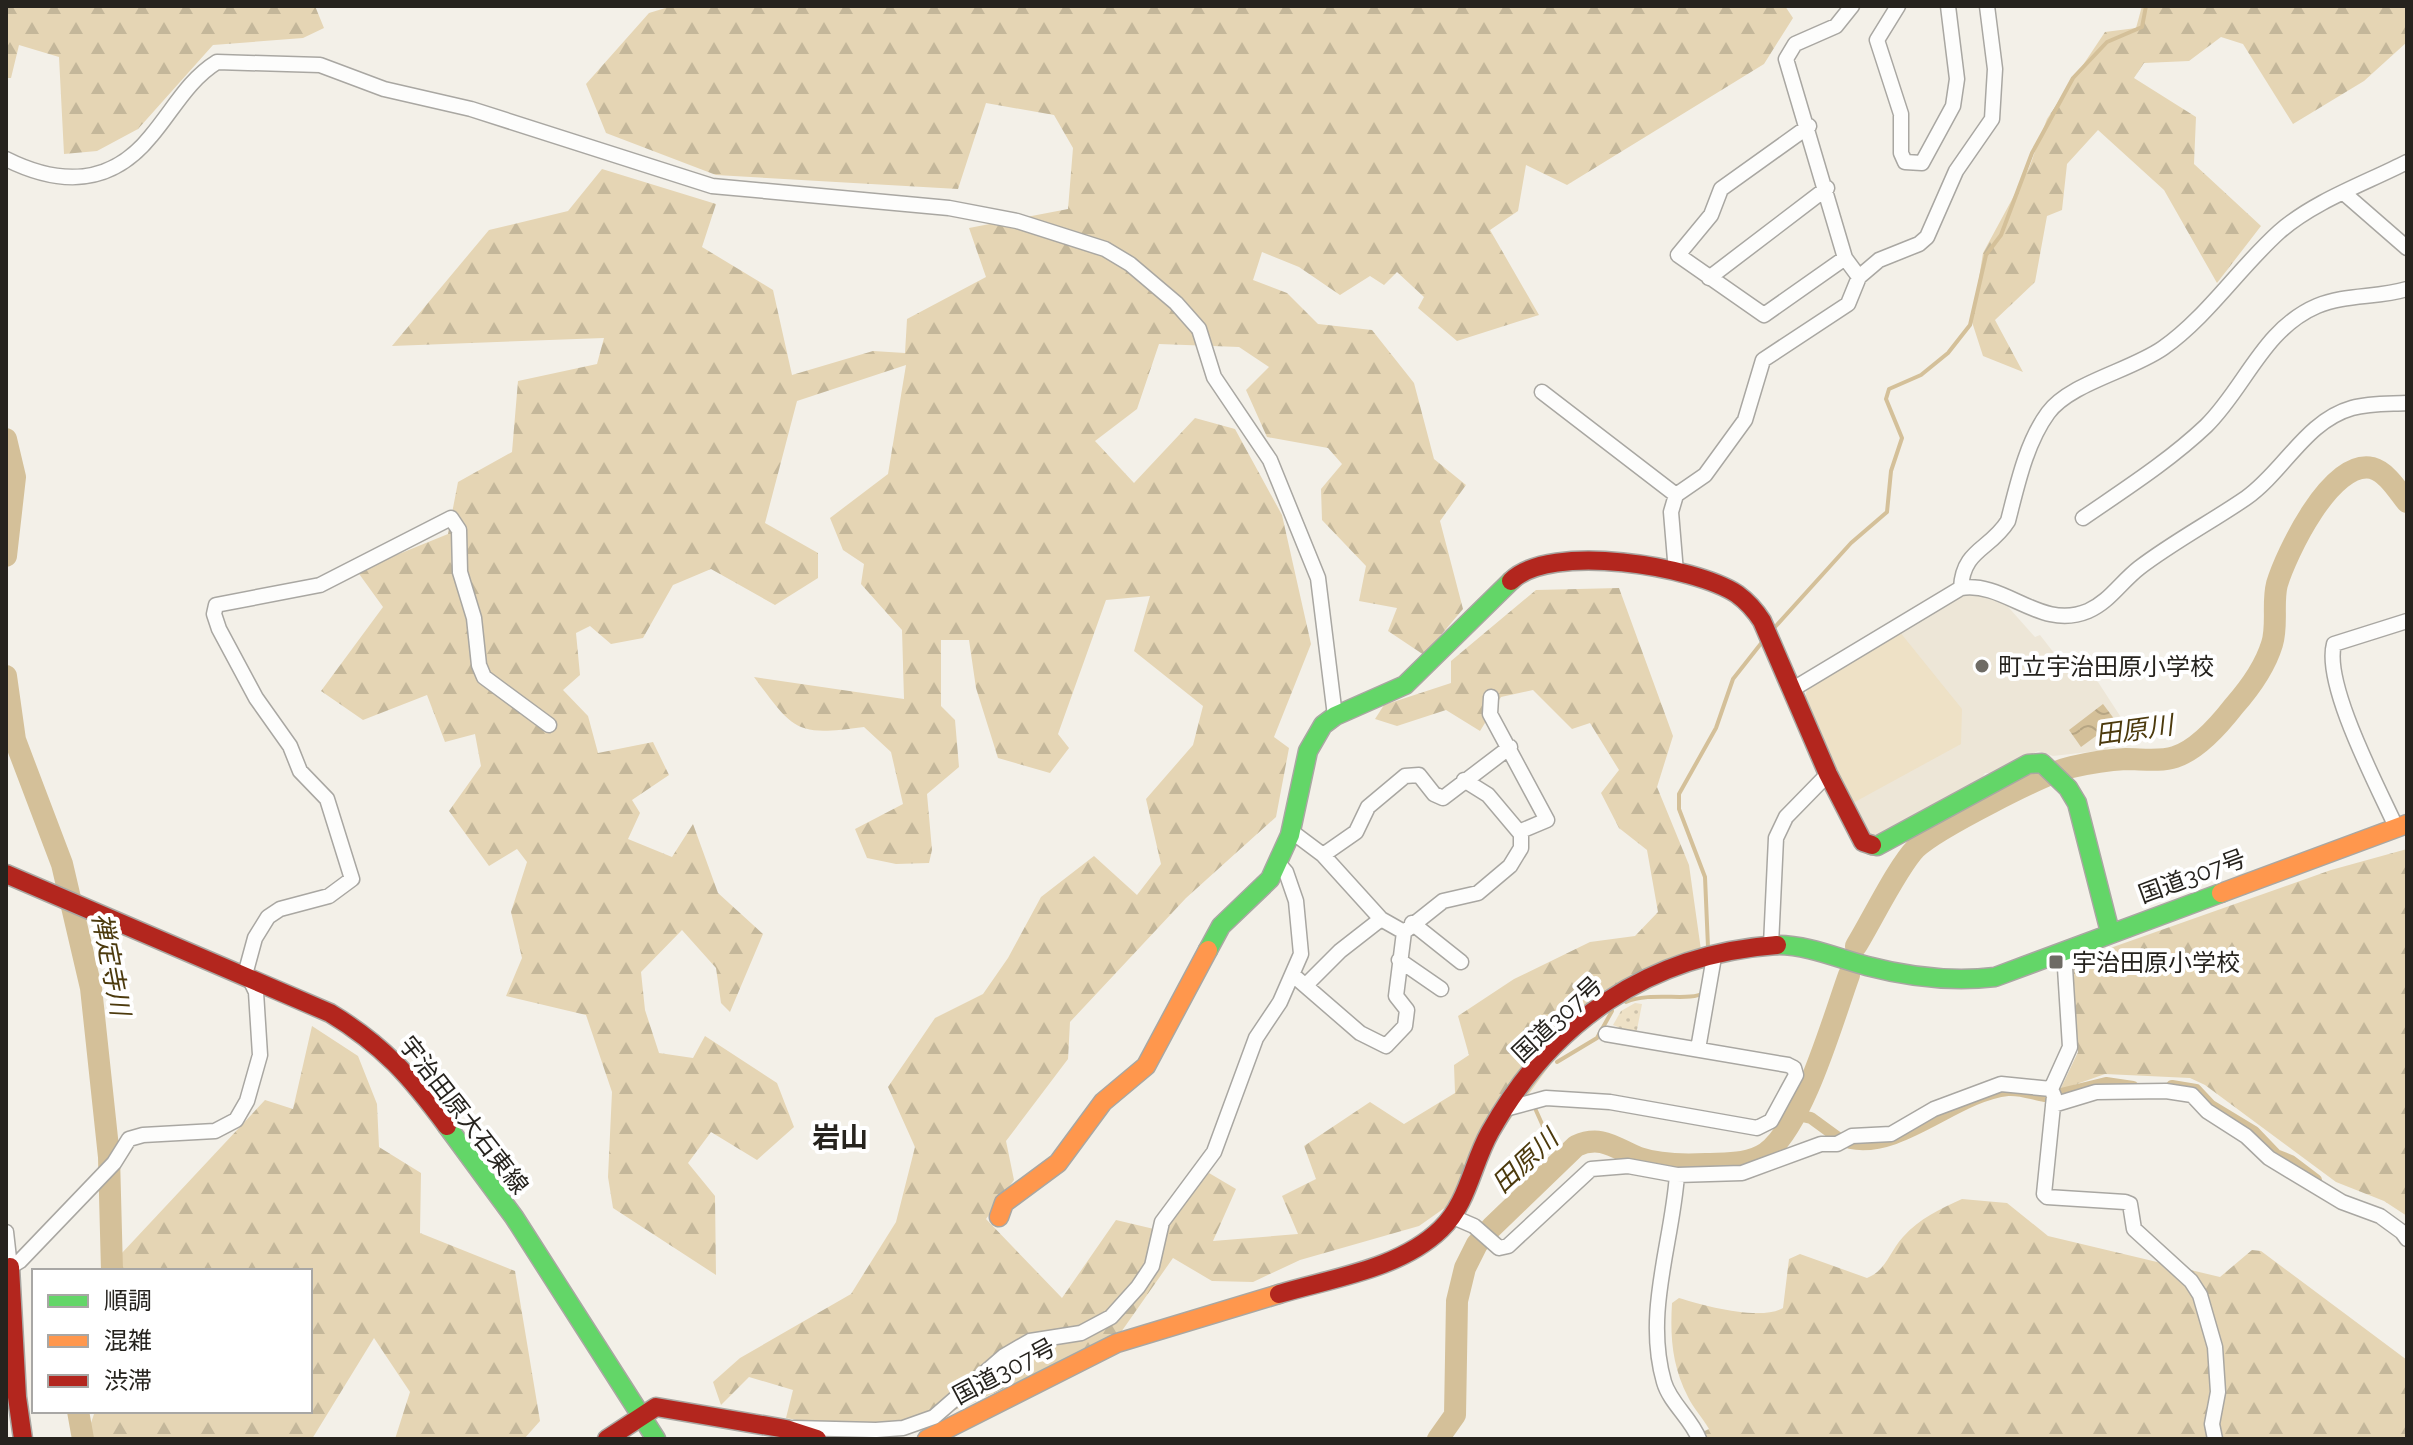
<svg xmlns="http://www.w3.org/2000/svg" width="2413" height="1445" viewBox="0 0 2413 1445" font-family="Raleway,'Noto Sans JP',sans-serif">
	<defs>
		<pattern id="forest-firs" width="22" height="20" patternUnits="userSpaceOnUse" patternTransform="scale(2)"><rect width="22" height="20" fill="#e5d5b4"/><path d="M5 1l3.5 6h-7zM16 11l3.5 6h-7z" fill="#c4b79a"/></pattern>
		<pattern id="park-dots" width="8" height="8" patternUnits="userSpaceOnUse" patternTransform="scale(2)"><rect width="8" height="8" fill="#eee1c6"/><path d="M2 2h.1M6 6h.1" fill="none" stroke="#ccc1aa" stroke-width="1.8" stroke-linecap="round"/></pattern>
		<pattern id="water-waves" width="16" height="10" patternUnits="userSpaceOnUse" patternTransform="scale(2)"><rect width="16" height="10" fill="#d4c099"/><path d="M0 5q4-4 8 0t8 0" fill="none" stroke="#b6a583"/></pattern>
	</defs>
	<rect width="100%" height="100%" fill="#f3f0e8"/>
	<path fill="#ede6d7" d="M1970 591 2002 600 2035 637 2040 635 2068 671 2085 673 2098 682 2124 722 2117 727 2124 736 2106 750 2053 756 2038 751 1996 773H1985L1979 783 1876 837 1870 835 1834 770 1808 689 1959 594Z"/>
	<path fill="url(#forest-firs)" d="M6 6H315L324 28 303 38 213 45 138 129 97 151 64 154 59 57 19 45 11 78H6Z
		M672 6H1785L1793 18 1764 64 1567 185 1526 165 1518 211 1490 230 1539 315 1457 341 1418 308 1424 297 1397 272 1384 285 1370 276 1340 295 1299 267 1262 252 1253 280 1287 293 1318 324 1372 330 1414 383 1434 459 1466 485 1440 521 1463 609 1424 655 1388 631 1397 608 1359 601 1366 566 1322 520 1321 489 1342 464 1328 448 1267 437 1246 390 1269 367 1239 347 1159 344 1137 409 1095 441 1134 483 1195 418 1235 429 1282 515 1311 644 1274 737 1289 748 1276 817 1186 898 1070 1022 1068 1059 1006 1141 1014 1180 986 1219 1062 1298 1116 1220 1154 1229 1209 1173 1236 1189 1213 1241 1298 1234 1282 1196 1316 1179 1304 1146 1370 1102 1404 1124 1455 1093 1454 1065 1469 1055 1458 1016 1514 979 1590 942 1635 936 1658 912 1647 850 1619 828 1601 793 1619 770 1590 723 1572 729 1533 690 1501 697 1480 731 1446 710 1397 726 1375 719 1384 705 1451 683V661L1536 590 1619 588 1673 736 1657 787 1689 865 1701 950 1605 990 1446 1207 1419 1226 1300 1260 1253 1282 1212 1281 1173 1258 1119 1335 966 1406 882 1436 786 1418 793 1390 749 1377 721 1405 713 1382 740 1358 851 1294 896 1222 915 1147 888 1087 935 1018 983 994 1008 958 1041 897 1094 856 1137 895 1161 864 1146 799 1193 745 1203 706 1134 651 1150 596 1106 600 1058 734 1069 748 1050 773 998 758 976 688 969 640H941V706L955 720 959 767 927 794 932 850 929 863 896 864 867 858 855 829 903 804 891 752 864 727C796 736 795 732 754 677L904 699 902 630 861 584 864 564 843 550 830 518 888 474 906 365 797 401 765 523 818 553V578L775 605 711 569 673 585 643 638 611 644 590 626 576 633 580 675 563 690 588 716 598 753 653 742 669 775 632 800 640 813 628 839 672 857 693 824 718 893 763 934 730 1012 721 1003 716 968 682 930 641 972 645 1010 659 1053 693 1058 705 1036 777 1083 794 1127 757 1160 711 1132 688 1163 715 1196 716 1275 613 1208 608 1177 612 1092 586 1015 506 996 522 958 511 912 527 862 517 849 489 866 449 811 481 766 475 734 445 742 427 695 363 720 321 691 383 607 357 571 448 534 458 482 512 452 518 381 597 364 604 338 392 346 489 230 568 211 602 169 716 204 702 247 773 290 792 375 873 351 905 353 907 319 986 277 969 228 1068 209 1073 148 1054 115 986 103 958 189 716 175 606 133 586 84 649 13Z
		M2142 6H2407V42L2364 81 2293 124 2243 44 2221 37 2189 61 2144 63 2134 78 2196 117 2194 164 2261 226 2217 283 2164 190 2098 130 2067 164 2062 210 2047 216 2035 282 1995 320 2023 372 1983 356 1972 322 1983 253 2029 168 2047 119 2105 32 2136 28Z
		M2407 849V1216L2384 1201 2336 1182 2205 1085 2190 1078 2105 1074 2060 1090 2078 1052 2073 966 2082 958 2331 870Z
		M312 1026 358 1056 377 1104 379 1147 421 1173 420 1233 515 1271 540 1421 524 1439H395L410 1392 374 1338 312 1439H91L88 1432 95 1411H310V1271H122L121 1254 265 1100 293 1109Z
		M1962 1199 2007 1203 2048 1236 2220 1277 2252 1250 2261 1251 2407 1360V1439H1687L1709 1429C1703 1418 1693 1408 1688 1397 1672 1366 1670 1337 1672 1303L1679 1298C1704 1306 1761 1321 1783 1308L1789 1259 1800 1254 1867 1278C1887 1270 1889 1252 1903 1237 1920 1218 1940 1209 1962 1199Z"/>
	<path fill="url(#park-dots)" d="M1635 1003 1642 1004 1636 1035 1613 1025 1621 1011Z"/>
	<path fill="#eee1c6" d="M1899 631 1962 709 1961 744 1853 803 1834 770 1805 698 1807 689Z"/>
	<path fill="url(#water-waves)" d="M2103 704 2115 720 2109 725 2115 732 2102 742 2096 736 2081 747 2069 730Z"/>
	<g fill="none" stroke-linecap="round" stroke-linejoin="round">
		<path stroke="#d4c099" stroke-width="4" d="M1775 627 1851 543 1887 512 1891 471 1902 438 1886 399 1889 389 1921 375 1948 353 1970 325 1986 255 2001 235 2032 153 2073 78 2107 42 2142 27 2146 6
			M1708 947 1705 877 1679 809V794L1716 728 1733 679 1763 641
			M1626 1002C1650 991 1691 1002 1703 993
			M1557 1062 1597 1038 1612 1011
			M1534 1106 1547 1135 1543 1177"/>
		<path stroke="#d4c099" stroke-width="12" d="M2172 1086 2196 1090 2211 1106 2254 1132 2276 1155 2291 1161 2316 1180
			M2061 1094 2106 1083 2133 1087
			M1793 1114 1811 1118 1837 1137
			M1850 1143C1901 1154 1957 1095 2008 1090 2021 1089 2033 1094 2045 1096"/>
		<path stroke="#d4c099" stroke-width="22" d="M6 439 15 477 6 556
			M6 676 15 740 62 864 91 988 109 1157 112 1271
			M1856 946C1871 922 1898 866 1916 848 1936 829 2044 773 2072 767 2089 763 2109 760 2126 759 2142 759 2160 762 2175 757 2197 750 2220 724 2234 706 2249 689 2265 667 2272 644 2278 625 2272 603 2277 584 2286 554 2331 459 2372 468 2387 472 2398 491 2407 502
			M78 1411 83 1439
			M1438 1439 1455 1415 1457 1301 1465 1268 1477 1244 1492 1227 1576 1146C1602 1134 1616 1149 1639 1158 1659 1165 1685 1165 1706 1164 1726 1163 1748 1165 1766 1153 1803 1126 1833 1019 1849 975"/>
		<defs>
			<path id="street" d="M1852 6 1836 26 1795 44 1786 59 1845 258 1859 277
				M1898 6 1877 40 1901 114V153L1905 162 1922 163 1953 106 1957 79 1948 6
				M1809 126 1721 189 1711 215 1678 255 1764 315 1845 258
				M6 159C60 186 111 186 151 136 173 110 188 80 217 62L320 65 384 89 471 109 712 186 949 208 1017 221 1105 249 1130 264 1176 303 1199 329 1214 377 1270 460 1318 578 1335 716
				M2345 194 2407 248
				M1709 278 1827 188
				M1542 392 1676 495
				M2083 518C2125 489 2169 461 2206 426 2245 388 2263 329 2317 306 2345 294 2378 298 2407 289
				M1676 572 1671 512 1676 495 1705 475 1745 420 1763 360 1848 304 1859 277 1879 260 1919 244 1927 237 1956 171 1992 119 1995 69 1987 6
				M1961 588C1963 549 1990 550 2008 521 2017 486 2026 443 2048 413 2070 383 2130 371 2163 348 2207 317 2239 268 2279 232 2314 201 2366 183 2407 162
				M1793 689 1961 588C2006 581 2040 631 2088 611 2109 602 2121 582 2139 568 2173 542 2211 522 2246 498 2284 471 2306 421 2352 408 2370 403 2389 404 2407 403
				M1464 780 1488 795 1520 833
				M2396 827C2378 787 2323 684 2334 644L2407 621
				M1291 831 1323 855 1381 919 1404 932
				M1323 855 1356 832 1368 807 1405 776 1419 775 1434 794 1443 798 1510 747
				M1412 923 1461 962
				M1771 945 1776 838 1786 817 1828 774
				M2064 952 2070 1047 2051 1089 2054 1096 2044 1194 2047 1197 2125 1202 2130 1204 2134 1229 2191 1281 2200 1295 2215 1347 2218 1392 2212 1424 2215 1439
				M1399 960 1441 989
				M1293 975 1360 1033 1386 1046 1405 1026 1407 1010 1396 996 1404 932 1443 901 1478 893 1510 866 1521 848V831L1547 820 1490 714 1491 697
				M1307 984 1340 951 1381 919
				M1698 1049 1714 957
				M2053 1105 2096 1092 2166 1091 2192 1095 2207 1111 2246 1136 2269 1158 2342 1202 2380 1216 2402 1232 2407 1239
				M1509 1108 1546 1098 1610 1102 1757 1128 1771 1121 1796 1075 1794 1068 1788 1065 1606 1034
				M1677 1175C1672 1244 1644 1313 1664 1382 1670 1403 1691 1418 1699 1439
				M1453 1217 1474 1226 1499 1248 1508 1246 1591 1169 1628 1166 1677 1175 1742 1173 1821 1144H1837L1852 1136 1891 1134 1934 1109 2001 1084 2051 1089
				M6 1232 10 1267 20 1261 114 1163 129 1139 143 1135 215 1131 236 1120 247 1101 260 1055 256 992 246 971 255 938 268 917 280 909 329 896 352 879 327 799 300 771 290 746 256 698 219 629 214 614 216 605 320 585 451 518 459 530 460 572 474 618 479 665 484 677 549 725
				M794 1428 876 1430 903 1428 934 1417 1004 1356 1030 1341 1081 1333 1111 1317 1138 1287 1152 1266 1162 1222 1214 1152 1256 1038 1280 1002 1301 954 1296 901 1286 872 1279 864"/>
			<path id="fast" d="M1872 845 1877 846 2028 764 2042 763 2068 788 2077 803 2110 932
				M1777 945C1808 945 1837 958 1867 966 1909 977 1952 982 1995 977L2221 893
				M1208 950 1221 926 1270 879 1290 835 1308 751 1323 725 1335 716 1405 685 1511 581
				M447 1126 514 1217 656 1439"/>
			<path id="slow" d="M2221 893 2407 824
				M999 1217 1004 1203 1058 1163 1103 1102 1146 1066 1208 950
				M927 1439 1117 1343 1279 1294"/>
			<path id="jam" d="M1511 581C1550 542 1694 566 1737 594 1748 602 1755 610 1762 621L1828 774 1863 842 1872 845
				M6 874 330 1013C383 1045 411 1077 447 1126
				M10 1267 17 1397 23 1439
				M1279 1294C1332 1278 1400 1269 1441 1229 1468 1203 1472 1164 1490 1132 1552 1021 1649 954 1777 945
				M607 1439 656 1407 786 1429 817 1439"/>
		</defs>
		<use href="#street" stroke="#a9a7a2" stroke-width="17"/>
		<use href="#fast" stroke="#a9a7a2" stroke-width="21"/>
		<use href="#slow" stroke="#a9a7a2" stroke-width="21"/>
		<use href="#jam" stroke="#a9a7a2" stroke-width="21"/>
		<use href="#street" stroke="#fdfdfc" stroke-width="14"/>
		<use href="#fast" stroke="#63d668" stroke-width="18"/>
		<use href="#slow" stroke="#ff974d" stroke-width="18"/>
		<use href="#jam" stroke="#b3261e" stroke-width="18"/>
	</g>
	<g fill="#6e6b65" stroke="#fff" stroke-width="3">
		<circle cx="1982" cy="666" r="8"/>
		<rect x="2048" y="954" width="16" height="16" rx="4"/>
	</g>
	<g text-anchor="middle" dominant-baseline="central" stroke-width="8" stroke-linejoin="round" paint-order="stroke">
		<g font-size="24" fill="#26231e" stroke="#fff" text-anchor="start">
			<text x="1998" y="666">町立宇治田原小学校</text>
			<text x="2072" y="962">宇治田原小学校</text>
		</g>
		<g font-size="24" fill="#26231e" stroke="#fff">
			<text transform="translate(2192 876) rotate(-20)">国道307号</text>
			<text transform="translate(1557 1019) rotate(-43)">国道307号</text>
			<text transform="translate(464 1115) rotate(52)">宇治田原大石東線</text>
			<text transform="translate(1004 1371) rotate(-28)">国道307号</text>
		</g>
		<g font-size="26" font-style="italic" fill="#4c3a0d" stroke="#fff">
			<text transform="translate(2134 730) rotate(-8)">田原川</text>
			<text transform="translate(111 964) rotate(79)">禅定寺川</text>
			<text transform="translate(1525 1161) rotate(-43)">田原川</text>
		</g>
		<g font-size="28" font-weight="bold" fill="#26231e" stroke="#fff">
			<text x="840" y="1137">岩山</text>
		</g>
	</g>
	<rect width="2413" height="1445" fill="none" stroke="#26231e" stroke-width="16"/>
	<rect x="32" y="1269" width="280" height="144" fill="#ffffff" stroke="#a8a7a5" stroke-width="2"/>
	<rect x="48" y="1295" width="40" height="12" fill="#63d668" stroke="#a8a7a5" stroke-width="2"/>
	<text x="104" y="1309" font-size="24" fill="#26231e">順調</text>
	<rect x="48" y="1335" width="40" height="12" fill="#ff974d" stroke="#a8a7a5" stroke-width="2"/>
	<text x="104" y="1349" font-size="24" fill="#26231e">混雑</text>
	<rect x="48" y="1375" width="40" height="12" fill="#b3261e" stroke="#a8a7a5" stroke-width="2"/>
	<text x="104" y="1389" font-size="24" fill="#26231e">渋滞</text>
</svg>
